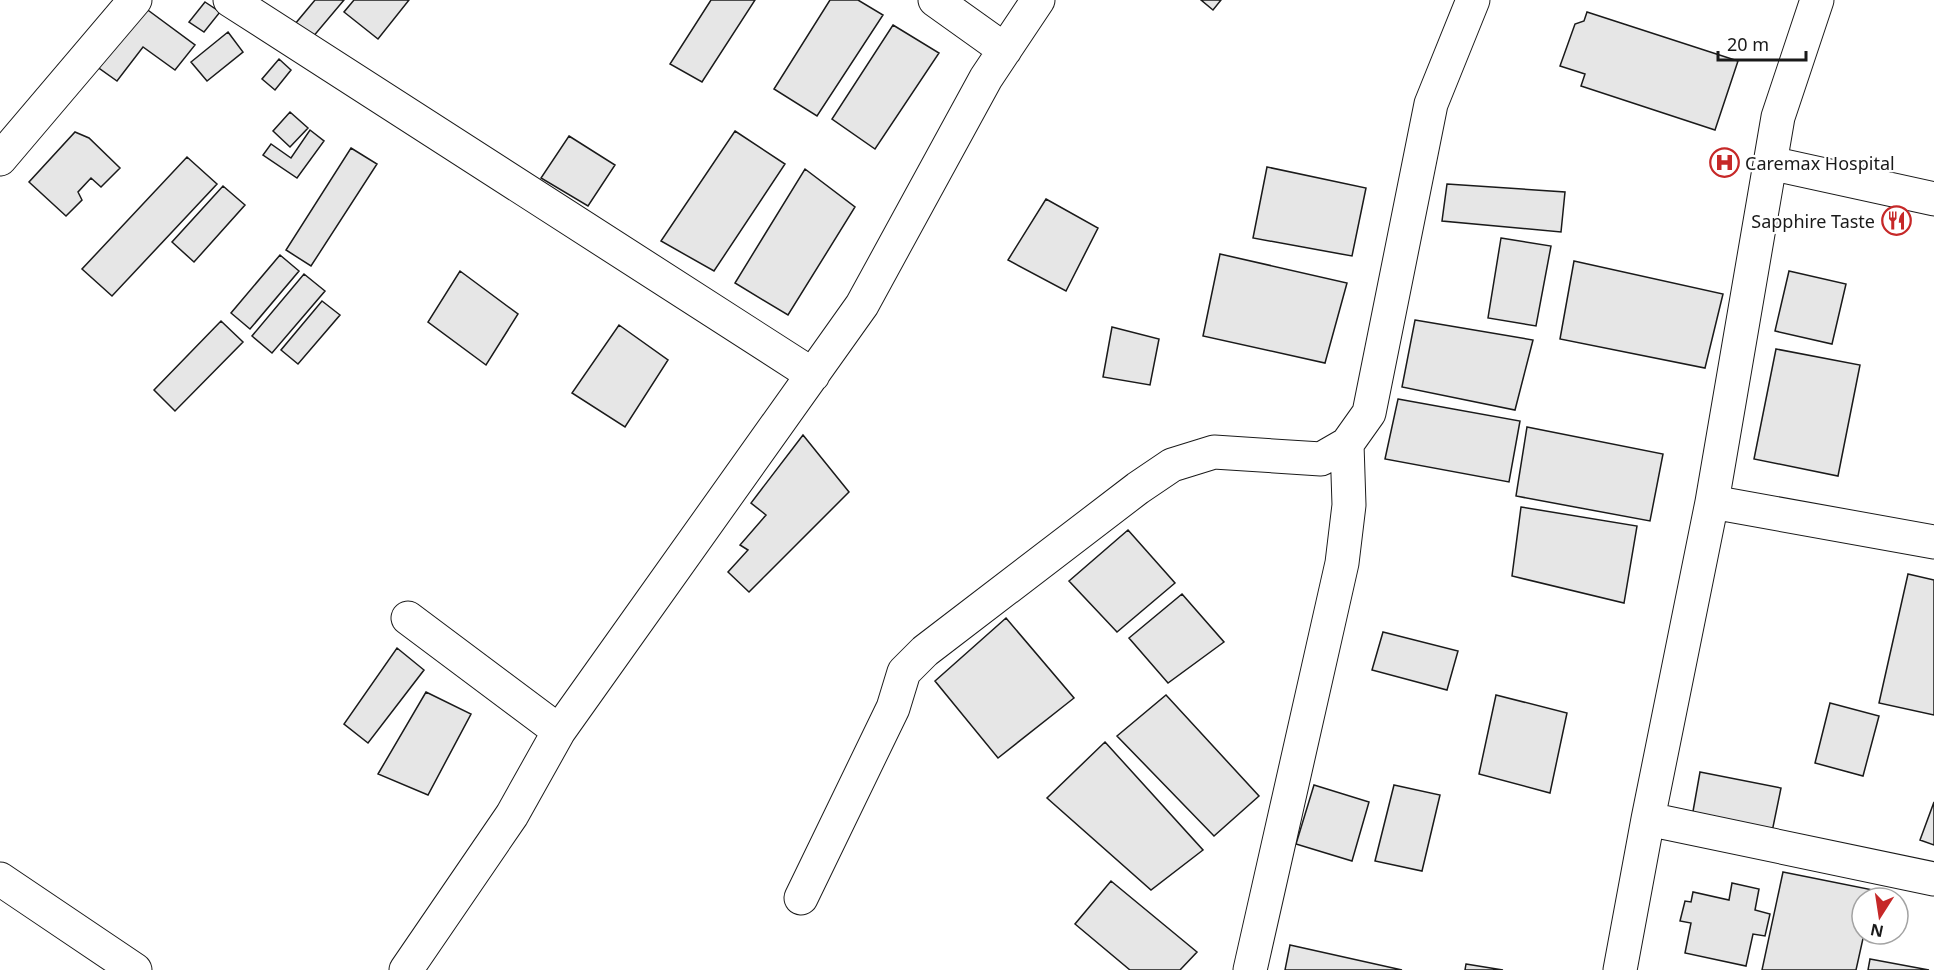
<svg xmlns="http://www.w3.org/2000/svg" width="1934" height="970" viewBox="0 0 1934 970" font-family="'Noto Sans',sans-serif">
	<rect width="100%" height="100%" fill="#fff"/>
	<path fill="#e6e6e6" stroke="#1a1a1a" stroke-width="1.5" d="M315 0H344L312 38 295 24Z
		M354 0H409L378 39 344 12Z
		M711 0H755L702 82 670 64Z
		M830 0H858L883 15 817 116 774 89Z
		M1201 0H1221L1213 10Z
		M205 2 220 12 204 32 189 22Z
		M141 5 195 45 175 70 143 47 117 81 96 66Z
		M1587 12 1738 61 1715 130 1581 86 1585 74 1560 66 1575 24 1584 21Z
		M893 25 939 53 875 149 832 119Z
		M228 32 243 52 207 81 191 62Z
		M279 59 291 70 275 90 262 79Z
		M290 112 308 128 290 147 273 131Z
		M310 130 324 141 297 178 263 155 271 144 291 158Z
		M735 131 785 164 714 271 661 241Z
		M75 132 89 138 120 168 101 187 91 178 78 192 82 200 66 216 29 182Z
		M569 136 615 165 588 206 541 178Z
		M351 148 377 164 311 266 286 250Z
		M187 157 217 184 112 296 82 269Z
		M1267 167 1366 188 1352 256 1253 238Z
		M805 169 855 207 788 315 735 283Z
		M1447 184 1565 192 1561 232 1442 221Z
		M223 186 245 205 194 262 172 242Z
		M1046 199 1098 228 1066 291 1008 260Z
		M1501 238 1551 246 1536 326 1488 318Z
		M1220 254 1347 283 1325 363 1203 336Z
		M280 255 299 271 250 329 231 313Z
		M1574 261 1723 294 1705 368 1560 339Z
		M460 271 518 314 486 365 428 322Z
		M1789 271 1846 284 1832 344 1775 331Z
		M304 274 325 291 272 353 252 336Z
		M322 301 340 315 298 364 281 350Z
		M1415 320 1533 340 1515 410 1402 387Z
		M221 321 243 342 175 411 154 390Z
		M619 325 668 360 625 427 572 393Z
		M1112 327 1159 339 1150 385 1103 377Z
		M1776 349 1860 365 1838 476 1754 459Z
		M1398 399 1520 421 1509 482 1385 459Z
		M1527 427 1663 454 1650 521 1516 496Z
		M803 435 849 492 749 592 728 572 748 550 740 545 766 515 751 503Z
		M1521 507 1637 526 1624 603 1512 576Z
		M1128 530 1175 583 1117 632 1069 581Z
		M1908 574 1934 580V715L1879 703Z
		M1182 594 1224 642 1168 683 1129 638Z
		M1006 618 1074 698 998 758 935 681Z
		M1383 632 1458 651 1447 690 1372 670Z
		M397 648 424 670 368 743 344 724Z
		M426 692 471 714 428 795 378 774Z
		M1166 695 1259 796 1214 836 1117 736Z
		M1496 695 1567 713 1550 793 1479 774Z
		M1830 703 1879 716 1863 776 1815 763Z
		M1105 742 1203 850 1151 890 1047 798Z
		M1700 772 1781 788 1772 832 1692 817Z
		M1314 785 1369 802 1352 861 1296 844Z
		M1394 785 1440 795 1422 871 1375 861Z
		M1934 802V845L1920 840Z
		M1783 872 1873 890 1871 898H1862V934H1864L1856 970H1762Z
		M1111 881 1197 952 1180 970H1130L1075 924Z
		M1732 883 1759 889 1755 910 1770 914 1765 936 1753 934 1746 966 1685 953 1691 923 1680 921 1685 901 1691 902 1693 892 1729 900Z
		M1290 945 1402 970H1285Z
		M1870 959 1929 970H1868Z
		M1466 964 1503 970H1465Z"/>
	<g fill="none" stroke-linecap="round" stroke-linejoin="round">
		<defs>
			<path id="minor" d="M230 0 813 375
				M935 0 1005 50
				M0 159 135 0
				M1770 163 1934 199
				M1712 502 1934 542
				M408 618 559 731
				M1648 819 1934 879
				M0 879 135 970
				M801 898 893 708 904 672 925 651 1138 488 1172 465 1214 452 1321 459 1347 444 1369 413 1431 104 1473 0
				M406 970 512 815 559 731 862 305 986 78 1038 0
				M1250 970 1342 563 1349 505 1347 444
				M1620 970 1648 819 1712 502 1778 117 1817 0"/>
		</defs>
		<use href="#minor" stroke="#1a1a1a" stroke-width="35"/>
		<use href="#minor" stroke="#fff" stroke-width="33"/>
	</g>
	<defs>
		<symbol id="hospital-ring" viewBox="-11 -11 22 22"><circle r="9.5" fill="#fff" stroke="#c62828" stroke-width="1.5"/><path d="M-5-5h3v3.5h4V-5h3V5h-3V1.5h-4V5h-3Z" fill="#c62828"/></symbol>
		<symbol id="restaurant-ring" viewBox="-11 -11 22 22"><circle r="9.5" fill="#fff" stroke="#c62828" stroke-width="1.5"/><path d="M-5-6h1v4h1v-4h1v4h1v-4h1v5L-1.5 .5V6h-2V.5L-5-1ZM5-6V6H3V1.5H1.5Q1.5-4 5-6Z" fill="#c62828"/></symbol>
	</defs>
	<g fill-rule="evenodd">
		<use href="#hospital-ring" x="1708" y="146" width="33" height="33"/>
		<use href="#restaurant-ring" x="1880" y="204" width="33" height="33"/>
	</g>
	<g text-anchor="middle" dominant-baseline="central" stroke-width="4.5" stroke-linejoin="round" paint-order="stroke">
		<g font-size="18" fill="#1a1a1a" stroke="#fff" text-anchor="start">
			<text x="1745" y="163">Caremax Hospital</text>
			<text x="1875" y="221" text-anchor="end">Sapphire Taste</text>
		</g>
	</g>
	<g transform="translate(1880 916) rotate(192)"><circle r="28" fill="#ffffff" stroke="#a3a3a3" stroke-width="1.5"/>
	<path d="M0-4.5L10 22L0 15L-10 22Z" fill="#c62828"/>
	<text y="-9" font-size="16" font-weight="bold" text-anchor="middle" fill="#1a1a1a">N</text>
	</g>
	<path d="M1718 51v9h88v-9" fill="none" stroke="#1a1a1a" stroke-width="3"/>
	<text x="1727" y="51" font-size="18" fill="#1a1a1a" stroke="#ffffff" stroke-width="4.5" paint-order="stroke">20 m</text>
</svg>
